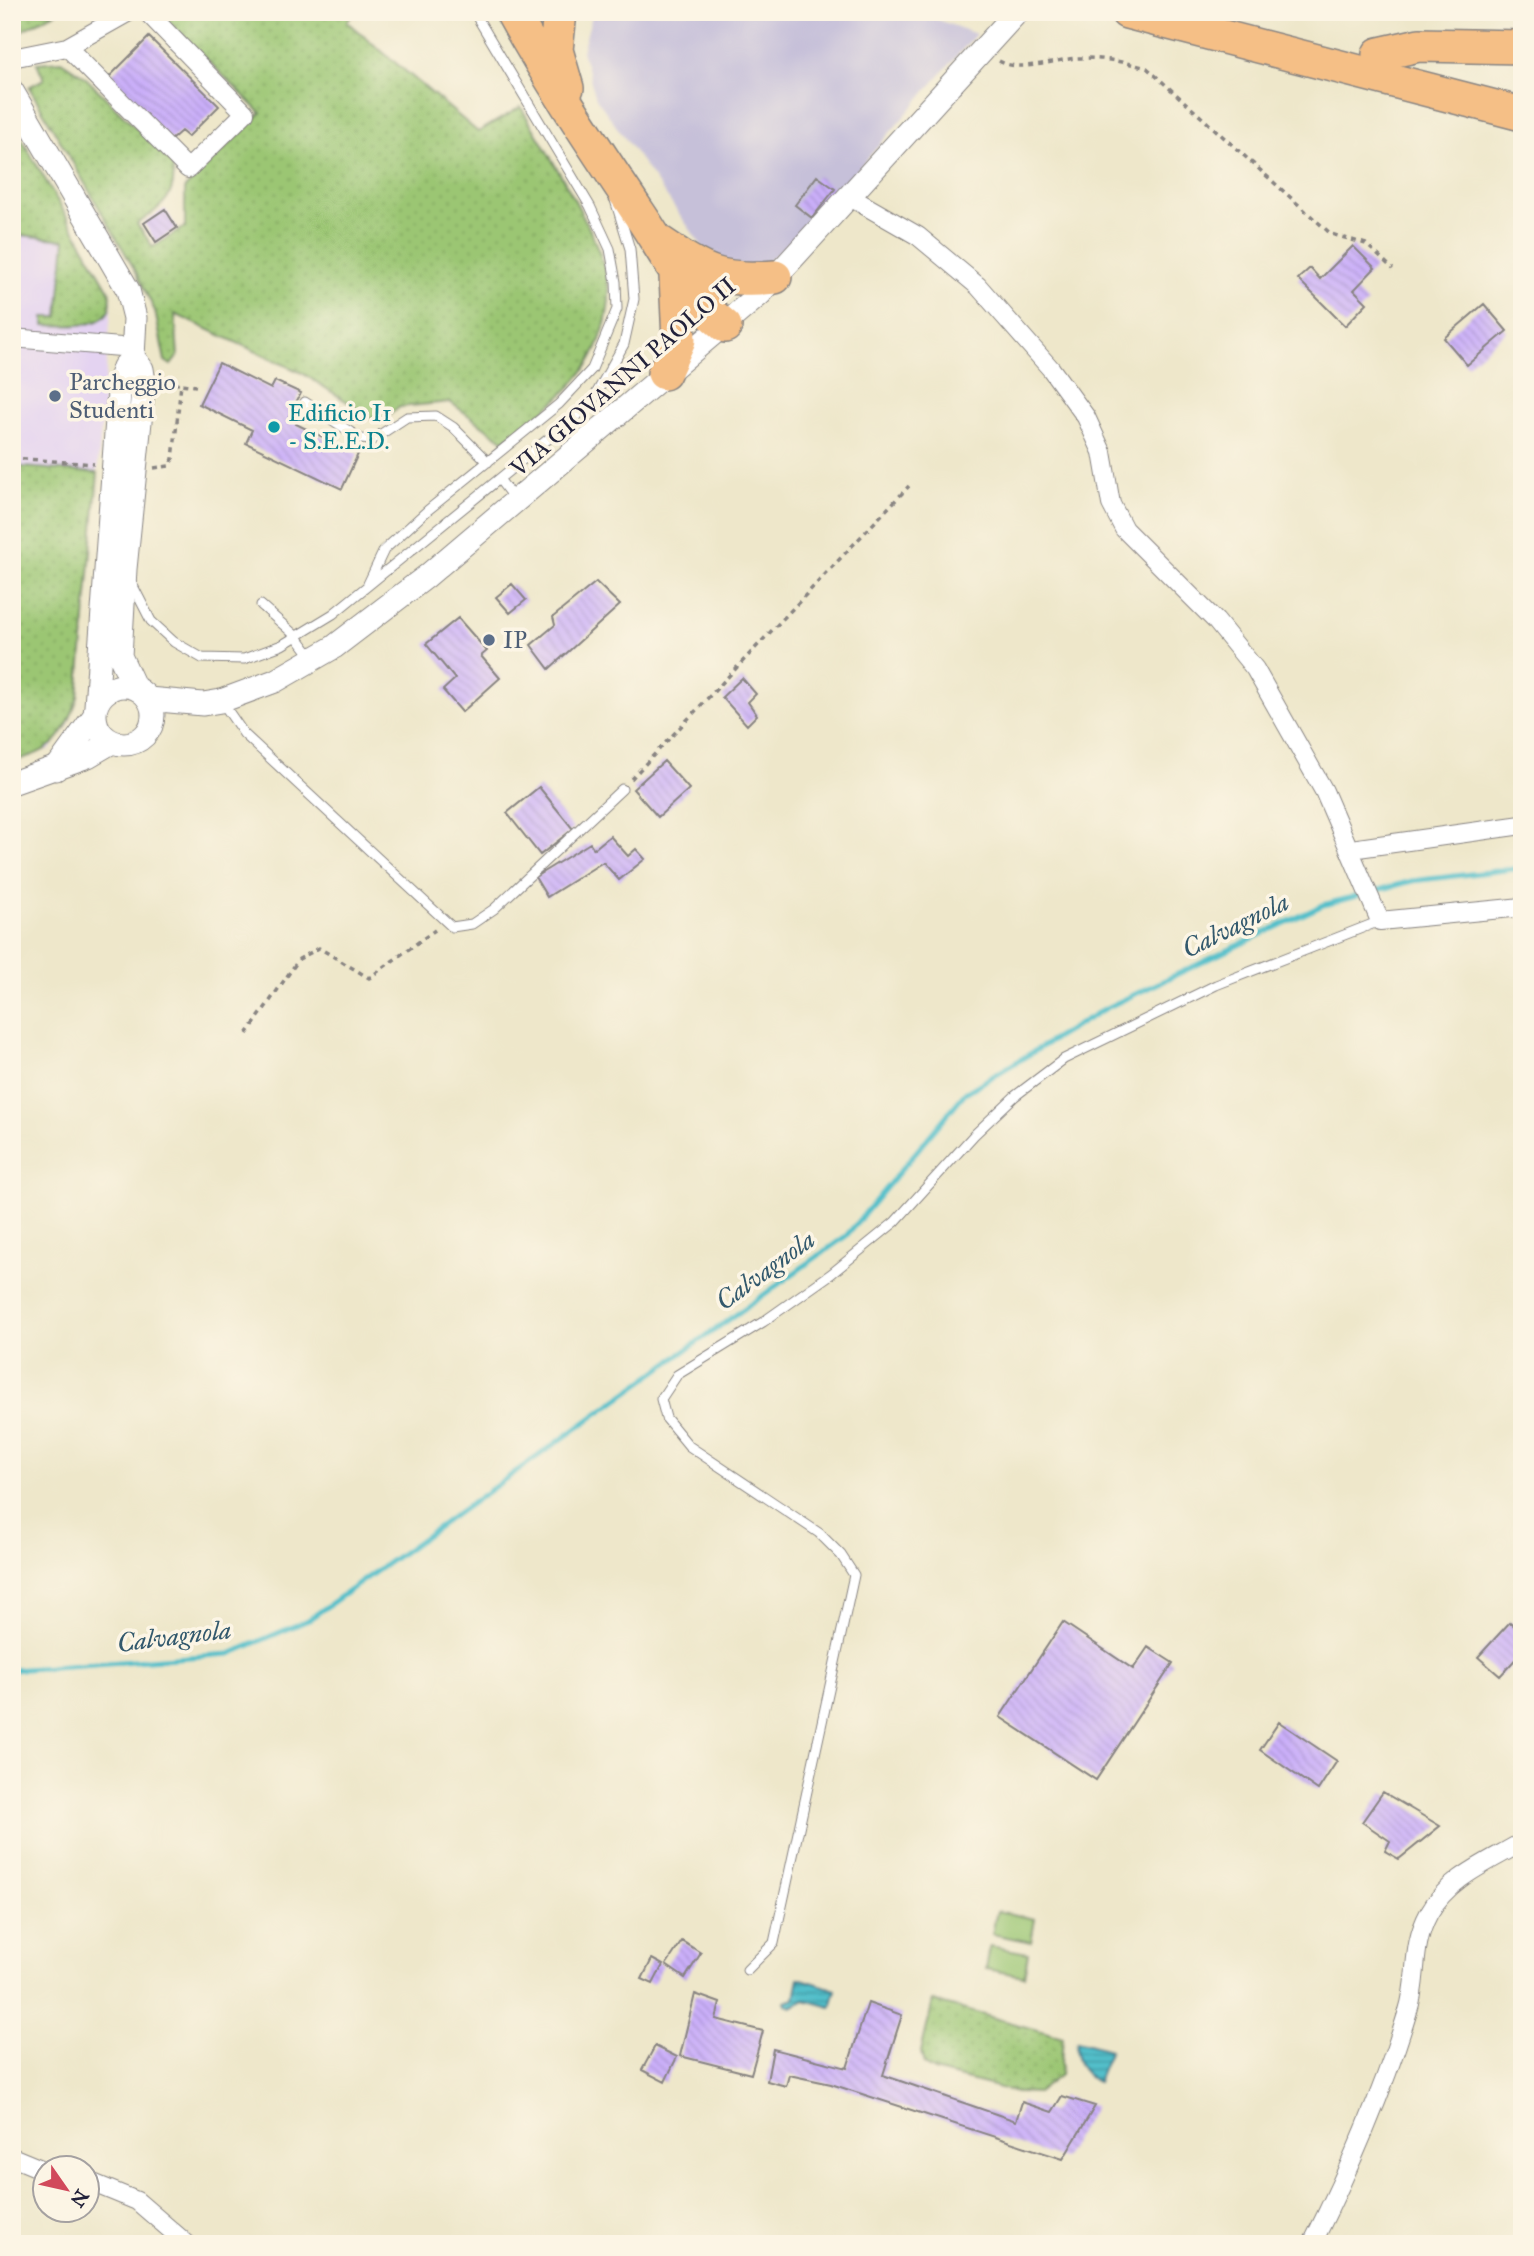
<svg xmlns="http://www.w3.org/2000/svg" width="1534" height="2256" viewBox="0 0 1534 2256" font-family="'IM FELL Great Primer',serif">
	<defs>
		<pattern id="green-dots" width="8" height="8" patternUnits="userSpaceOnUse" patternTransform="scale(1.75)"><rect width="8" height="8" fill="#9bc673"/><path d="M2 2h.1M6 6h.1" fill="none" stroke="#85aa64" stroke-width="1.8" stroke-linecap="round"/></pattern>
		<pattern id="water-rules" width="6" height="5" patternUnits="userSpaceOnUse" patternTransform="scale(1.75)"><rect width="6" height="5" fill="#52bfca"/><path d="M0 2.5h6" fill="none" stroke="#449ba5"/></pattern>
		<pattern id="building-back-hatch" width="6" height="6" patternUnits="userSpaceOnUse" patternTransform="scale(1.75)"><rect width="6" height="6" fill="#caaff9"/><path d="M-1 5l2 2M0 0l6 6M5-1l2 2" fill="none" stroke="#ad96d6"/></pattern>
	</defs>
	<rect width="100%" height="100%" fill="#fcf5e5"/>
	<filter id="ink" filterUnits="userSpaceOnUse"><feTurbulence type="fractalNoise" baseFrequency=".0143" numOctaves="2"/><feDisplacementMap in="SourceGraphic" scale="14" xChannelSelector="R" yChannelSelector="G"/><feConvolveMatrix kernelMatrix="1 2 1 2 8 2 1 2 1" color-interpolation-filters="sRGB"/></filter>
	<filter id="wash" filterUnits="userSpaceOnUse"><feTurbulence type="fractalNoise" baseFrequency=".00686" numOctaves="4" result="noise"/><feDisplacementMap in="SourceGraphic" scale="28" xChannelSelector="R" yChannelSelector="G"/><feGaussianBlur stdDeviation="1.57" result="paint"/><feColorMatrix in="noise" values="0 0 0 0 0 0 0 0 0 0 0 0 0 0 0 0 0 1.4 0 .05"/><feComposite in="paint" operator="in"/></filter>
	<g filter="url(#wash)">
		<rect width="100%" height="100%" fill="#eee7ca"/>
		<path fill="#e4d3f1" d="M12 121 112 299 78 697 68 726 50 749 12 761Z"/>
		<path fill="#c6c0d9" d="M593 12H917L976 34 812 222 766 263 745 272 710 257 596 98 582 51Z"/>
		<path fill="url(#green-dots)" stroke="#5e7457" stroke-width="2" d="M12 12H57L21 31Z
			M159 12H354L347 22 478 132 521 107C547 154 612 249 609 300 607 321 600 344 590 361 570 394 534 418 504 441L450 402 400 407 379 422 302 373 175 314 178 356 171 365 165 361 155 311 135 270 29 87 44 79 37 63 61 61 84 76 172 164C179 196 161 207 137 224L153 247 185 227V188L261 113Z
			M12 122 109 290C121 331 69 326 44 325V317H58L65 240 12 234Z
			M12 466 98 473 78 697C64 737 55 752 12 761Z
			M933 2001 1063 2037 1060 2075 1037 2093 1016 2092 934 2071 924 2065 921 2052Z"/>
		<path fill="#9bc673" stroke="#5e7457" stroke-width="2" d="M997 1911 1035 1919 1031 1942 992 1934Z
			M990 1946 1028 1953 1024 1976 986 1969Z"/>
		<path fill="url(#water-rules)" stroke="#3a7082" stroke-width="2" d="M799 1978 836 1990 831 2007 805 2000 792 2007 786 2004 785 2001 795 1998Z
			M1077 2041 1110 2050 1097 2082C1081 2072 1074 2061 1077 2041Z"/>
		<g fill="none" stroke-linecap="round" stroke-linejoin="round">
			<path stroke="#52bfca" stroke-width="5" d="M12 1670 230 1654 308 1620 846 1236 965 1093 1106 1008 1323 905 1412 881 1522 868"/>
		</g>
		<g id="blocks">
			<path fill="url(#building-back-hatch)" d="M149 37 219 106 188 137 181 131 171 140 108 78Z
				M817 176 835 189 812 218 795 205Z
				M165 209 177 228 156 242 144 223Z
				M1353 246 1375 268 1354 290 1367 303 1345 326 1298 279 1310 268 1320 279Z
				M1484 304 1507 331 1467 365 1444 338Z
				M219 363 271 389 275 381 301 393 289 416 298 420 296 424 358 454 342 489 246 443 252 430 199 404Z
				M596 582 620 605 549 669 531 645 555 625 553 617Z
				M512 584 526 600 510 613 496 597Z
				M458 618 487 651 481 656 500 678 462 712 443 690 455 679 426 644Z
				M742 678 756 694 748 702 757 715 747 725 722 697Z
				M664 761 689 789 658 817 633 789Z
				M539 787 573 829 540 855 507 813Z
				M610 836 628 856 636 849 645 859 619 880 603 862 547 897 535 877 590 843 594 849Z
				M1063 1622 1133 1669 1148 1647 1173 1663 1096 1780 1000 1717Z
				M1510 1622 1522 1633V1652L1500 1676 1478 1657Z
				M1279 1722 1337 1761 1318 1790 1260 1750Z
				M1383 1792 1440 1826 1399 1859 1385 1851 1390 1841 1362 1822Z
				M682 1941 701 1953 685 1978 666 1965Z
				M652 1959 663 1965 653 1984 642 1979Z
				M695 1994 720 2003 716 2019 763 2031 751 2074 680 2056Z
				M868 2003 902 2015 883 2075 1016 2121 1022 2102 1052 2112 1062 2096 1095 2106 1063 2159 831 2084 789 2075 786 2086 767 2081 773 2049 847 2068Z
				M655 2046 677 2057 665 2082 642 2070Z"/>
		</g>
	</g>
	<g filter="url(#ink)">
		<use href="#blocks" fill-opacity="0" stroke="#888482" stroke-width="2"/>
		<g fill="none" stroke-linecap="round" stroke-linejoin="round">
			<defs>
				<path id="service" d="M305 402 361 439 372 440 407 417 436 416 453 427 488 462
					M499 479 515 500
					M131 582 151 621 174 642 202 658 244 659 282 645 333 614 590 405 624 344 634 299 630 249 615 200
					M368 584 384 550 428 510 559 404 592 369 617 309 616 282 610 249 590 206 474 12
					M261 605 297 637 312 657
					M222 702 244 734 452 927 472 924 494 909 622 789
					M747 1970 774 1943 854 1575 841 1555 819 1533 689 1446 666 1418 661 1399 677 1375 763 1322 831 1274 895 1222 974 1135 1015 1096 1064 1059 1216 985 1380 921"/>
				<path id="minor" d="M67 47 129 12
					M12 58 67 47 188 169 245 113 147 12
					M850 197 918 236 978 286 1051 369 1086 417 1102 452 1111 504 1124 529 1216 621 1255 669 1324 791 1380 921 1522 907
					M12 338 133 348
					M1351 849 1522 825
					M12 2157 46 2171
					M88 2181 137 2201 187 2244
					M1312 2244C1350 2168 1383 2093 1408 2011 1419 1977 1410 1948 1429 1913 1449 1877 1489 1862 1522 1842"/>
				<path id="tertiary" d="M12 91 128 290 135 318 133 357
					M133 357 142 369 144 382 125 569 120 656 135 688
					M95 715a29 29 0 1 1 58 0a29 29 0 1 1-58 0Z
					M148 699 203 704 221 701 275 681 334 647 427 576 760 294 1017 12
					M96 706 120 379 124 367 133 357
					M56 769 95 715
					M12 783 88 756 112 742"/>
				<path id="motorway" d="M512 12C550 81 594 146 638 212 668 256 682 291 725 326
					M560 12 556 50 567 88
					M1127 12 1522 114
					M1379 54 1419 45 1522 47
					M661 243C706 273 719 282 775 277
					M664 373 679 340 676 276"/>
			</defs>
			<use href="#service" stroke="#888482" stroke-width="11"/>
			<use href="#minor" stroke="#888482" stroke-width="20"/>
			<use href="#tertiary" stroke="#888482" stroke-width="25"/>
			<use href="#motorway" stroke="#888482" stroke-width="36"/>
			<path stroke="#888482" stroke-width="3.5" stroke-dasharray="5 5" stroke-linecap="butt" d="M999 61C1022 74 1056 58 1081 58 1105 58 1125 62 1147 68L1331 234 1366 244 1393 269
				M164 383 181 384
				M12 458 94 464
				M154 468 169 466 173 459 181 384 196 386
				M631 779 909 486
				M247 1034 299 959 319 948 369 978 435 930"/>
			<use href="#service" stroke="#fff" stroke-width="9"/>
			<use href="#minor" stroke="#fff" stroke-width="18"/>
			<use href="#tertiary" stroke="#fff" stroke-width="23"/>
			<use href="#motorway" stroke="#f5bf86" stroke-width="33"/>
		</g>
	</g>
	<g fill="#5c6f8a" stroke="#fcf5e5" stroke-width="2.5">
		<circle cx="55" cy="396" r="7"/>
		<circle cx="489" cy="640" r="7"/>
	</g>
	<circle fill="#0f9aa8" stroke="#fcf5e5" stroke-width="2.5" cx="274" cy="427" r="7"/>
	<g text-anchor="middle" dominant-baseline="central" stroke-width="7" stroke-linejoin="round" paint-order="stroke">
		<g font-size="24" fill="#22223b" stroke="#fcf5e5">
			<text transform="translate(623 377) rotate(-41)">VIA GIOVANNI PAOLO II</text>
		</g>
		<g font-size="24" fill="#4e5e75" stroke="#fcf5e5" text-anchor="start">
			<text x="69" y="382">Parcheggio<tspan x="69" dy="28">Studenti</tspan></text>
			<text x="503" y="640">IP</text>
		</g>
		<g font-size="24" fill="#0d838f" stroke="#fcf5e5" text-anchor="start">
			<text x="288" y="413">Edificio I1<tspan x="288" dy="28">- S.E.E.D.</tspan></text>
		</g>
		<g font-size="26" font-style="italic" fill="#33596d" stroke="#fcf5e5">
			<text transform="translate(1235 925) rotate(-26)">Calvagnola</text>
			<text transform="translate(765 1270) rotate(-36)">Calvagnola</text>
			<text transform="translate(174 1636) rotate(-7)">Calvagnola</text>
		</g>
	</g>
	<rect width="1534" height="2256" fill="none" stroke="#fcf5e5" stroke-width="42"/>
	<g transform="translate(66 2189) rotate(124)"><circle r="33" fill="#fcf5e5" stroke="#a5a1a1" stroke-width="2"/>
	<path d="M0-5L12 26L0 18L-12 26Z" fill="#d1495b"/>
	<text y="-10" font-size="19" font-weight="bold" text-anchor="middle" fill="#22223b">N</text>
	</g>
</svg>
